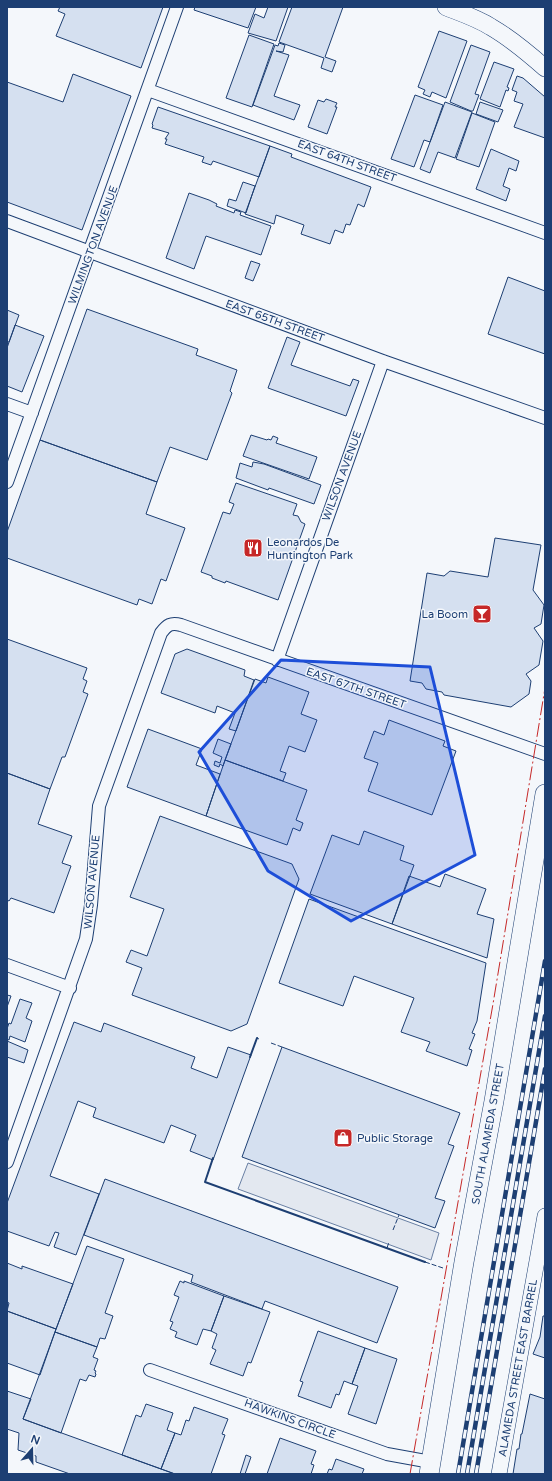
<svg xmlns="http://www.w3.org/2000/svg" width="552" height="1481" viewBox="0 0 552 1481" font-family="'Varela Round',sans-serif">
	<rect width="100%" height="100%" fill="#f4f7fb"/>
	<path fill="#e3e8f0" stroke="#687fa3" d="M248 1163 439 1233 431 1260 238 1189Z"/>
	<path fill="#d5e0f0" stroke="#1d3f73" d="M60 7H163L141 68 56 36 65 14 58 11Z
		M195 7H256L248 28 194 10Z
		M268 7H288L276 41 248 33 255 14 264 18Z
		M292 7H343L325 57 336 61 332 72 321 68 324 58 279 42Z
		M439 31 467 41 446 98 432 92 430 97 423 94 425 90 418 87Z
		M249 35 274 44 252 107 226 98Z
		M279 43 285 45 283 52 276 51 289 55 274 96 300 105 294 120 253 105 275 45 278 46Z
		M471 45 490 52 475 94 479 95 473 111H471L450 102Z
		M494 62 514 69 507 87 509 88 508 91 506 90 500 107 480 99Z
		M73 74 131 96 82 230 7 202V82L63 102Z
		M517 76 523 78 545 97V138L514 127 523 104 514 101 517 92 512 90Z
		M415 95 443 105 430 142 424 140 414 167 391 159Z
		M326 99 337 103 335 107H337L327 134 308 127 318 100 324 102Z
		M445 102 472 112 455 158 438 152 430 173 420 169Z
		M480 102 503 110 498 122 476 114Z
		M158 107 270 146 259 177 213 161 211 165 202 162 204 157 165 144 167 139H165L169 133 152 128 153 125 152 124Z
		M472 113 495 122 479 167 456 159Z
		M270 146 292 154 291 157 371 187 364 207 358 204 350 225 346 224 343 233 335 230 330 244 301 234 304 225 276 215 274 224 245 214Z
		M491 149 519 161 516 171 509 168 503 186 510 189 506 201 476 189Z
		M243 182 255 186 246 213 227 206 229 199 236 201Z
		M189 193 209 200 217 204 216 206 234 213 235 210 241 212 240 215 271 226 261 255 206 236 194 269 166 258Z
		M251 261 260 264 253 281 245 278Z
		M508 277 545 291V354L488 334Z
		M87 309 198 349 196 355 237 370 230 391 232 393 207 460 170 447 157 482 40 440Z
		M7 310 19 315 9 342H7Z
		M15 325 44 336 22 392 7 386V348Z
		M287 337 300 342 291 365 350 386 353 379 359 381 346 416 268 388Z
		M251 435 267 440 268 439 271 440 273 436 278 438 276 443 317 457 309 479 243 456Z
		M40 440 157 482 146 514 185 528 166 581 161 579 152 604 139 599 137 605 7 558V532Z
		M253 462 264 464 321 485 314 504 269 488 268 490 236 478 240 463 252 467Z
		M236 483 297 504 293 515 298 516 301 522 305 524 278 600 226 581 225 583 212 578V576L201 572 223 512 230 514 234 504 229 502Z
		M495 538 541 545 533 590 544 605 541 624 534 628 543 641 539 665 526 674 531 681 529 694 511 707 444 695 442 692 426 689 422 683 410 681 427 573 444 576 450 571 488 577Z
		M7 639 87 668 83 679 87 681 83 692 88 694 65 757H62L50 789 7 773Z
		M187 649 245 670 244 676 254 680 236 731 229 729 235 713 217 706 215 713 161 693 175 654Z
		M268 677 309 692 301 714 317 720 305 752 289 746 280 771 286 773 283 781 225 760 255 679 266 683Z
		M389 720 445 741 443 746 456 751 432 815 368 791 378 763 364 758 374 731 384 735Z
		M148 729 202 749 196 765 220 774 206 816 127 787Z
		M218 739 231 744 223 766 220 764 219 767 214 765 215 761 220 763 222 757 213 753Z
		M225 760 307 790 296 820 303 823 300 831 293 828 287 845 206 816Z
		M7 773 50 789 38 824 72 836 62 863 71 866 54 913 11 898 9 901 7 900Z
		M160 816 292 864 299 879 247 1024 231 1031 132 995 142 968 126 962 131 950 147 956 164 909 130 897Z
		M364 831 404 846 400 860 414 865 392 924 310 894 332 835 359 845Z
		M445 874 486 889 477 914 494 919 487 958 392 924 409 876 440 887Z
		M309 899 486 963 477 1021 472 1033 475 1034 469 1049 472 1050 467 1066 426 1051 430 1042 401 1032 414 998 354 976 343 1006 279 983Z
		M7 995 11 996 7 1007Z
		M20 999 32 1003 26 1018 32 1021 25 1042 10 1036 9 1040 7 1039V1029L9 1023 11 1024Z
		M74 1022 101 1032 104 1023 195 1057 191 1068 217 1078 228 1047 251 1055 213 1160 190 1151 196 1135 171 1125 164 1143 93 1117 96 1108 78 1101 50 1176 99 1194 76 1255 54 1247 59 1233 55 1232 49 1246 7 1231V1203Z
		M7 1041 28 1050 24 1063 7 1057Z
		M282 1047 460 1113 448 1144 454 1146 435 1198 445 1201 435 1228 242 1157Z
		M105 1179 398 1287 377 1343 265 1301 262 1309 191 1282 193 1275 84 1235Z
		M87 1246 124 1259 105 1313 113 1316 105 1339 100 1338 97 1347 55 1332Z
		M7 1263 22 1269V1266L73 1284 56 1329 7 1311 9 1303 7 1302Z
		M180 1281 184 1283V1281L224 1296 211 1331 203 1329 197 1345 175 1337 177 1332 170 1329 173 1322 170 1321 179 1297 174 1295Z
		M224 1296 270 1312 251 1363 248 1362 243 1376 210 1364 216 1350 212 1348 217 1334 211 1331Z
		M7 1311 56 1329 40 1375 7 1363Z
		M543 1316H545V1358L533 1354 540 1337Z
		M318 1331 365 1348 352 1384 344 1381 339 1395 336 1394 331 1408 298 1396 303 1382 300 1381Z
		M55 1332 97 1347 93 1357 98 1359 94 1370 96 1371 95 1373 96 1374 95 1377 89 1375 86 1381 80 1379 61 1433 23 1419Z
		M365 1348 397 1359 376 1424 348 1414 358 1386 352 1384Z
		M7 1391 31 1399 23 1419 175 1474H70L36 1462V1456L18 1450 19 1433 7 1429Z
		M530 1394 545 1399V1474H513L517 1449H519L521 1434H522Z
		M146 1404 173 1413 167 1430 175 1433 161 1469 122 1455 136 1415 141 1417Z
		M194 1407 228 1419 222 1434 225 1435 211 1474H175L161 1469 175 1433 181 1435 186 1420 189 1421Z
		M280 1438 316 1451 311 1464 314 1465 311 1474H267Z
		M246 1455 251 1457 245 1474H240Z
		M336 1459 364 1469 362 1474H327L329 1469 332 1470Z"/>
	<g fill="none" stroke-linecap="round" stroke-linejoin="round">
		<defs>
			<path id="minor" d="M148 90 545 233
				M7 221 383 361 545 418
				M7 404 32 413
				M7 482 177 7
				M277 660 383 361
				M7 965 70 988
				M7 1162 86 939 91 905 99 806 161 633C167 625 171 622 181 625L545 754
				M150 1370 387 1454 431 1462"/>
			<path id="tertiary" d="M499 1474 545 1216"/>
			<path id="secondary" d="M446 7C461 13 477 18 491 27 510 38 528 53 545 68"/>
			<path id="primary" d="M429 1474 464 1262 494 1101 545 794"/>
		</defs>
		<use href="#minor" stroke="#1d3f73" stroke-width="14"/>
		<use href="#tertiary" stroke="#1d3f73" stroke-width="16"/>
		<use href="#secondary" stroke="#1d3f73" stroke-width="18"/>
		<use href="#primary" stroke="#1d3f73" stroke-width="20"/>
		<use href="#minor" stroke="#f4f7fb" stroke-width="12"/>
		<use href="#tertiary" stroke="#f4f7fb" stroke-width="15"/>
		<use href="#secondary" stroke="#f4f7fb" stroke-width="17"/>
		<use href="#primary" stroke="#f4f7fb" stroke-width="19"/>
		<defs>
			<path id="rail" d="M458 1474 545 961
				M467 1474 545 1016
				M476 1474 545 1069"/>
		</defs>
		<use href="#rail" stroke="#1d3f73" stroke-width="4.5"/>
		<use href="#rail" stroke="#f4f7fb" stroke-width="3" stroke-dasharray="9" stroke-linecap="butt"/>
		<path stroke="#1d3f73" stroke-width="1" stroke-dasharray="5 2" stroke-linecap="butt" d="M257 1038 259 1039
			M271 1043 282 1047
			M393 1230 399 1215
			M387 1248 389 1242
			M425 1262 443 1268"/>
		<path stroke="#1d3f73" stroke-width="2" d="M250 1057 257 1038
			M213 1158 205 1182 425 1262"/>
		<path stroke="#c62828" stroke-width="1" stroke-dasharray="14 3 2 3" stroke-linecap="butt" d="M410 1474 493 1004 545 688"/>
	</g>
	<path fill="#1d4ed8" fill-opacity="0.2" stroke="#1d4ed8" stroke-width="3" stroke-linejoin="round" d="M281 660 430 667 475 855 351 921 268 871 199 752Z"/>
	<defs>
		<symbol id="restaurant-square" viewBox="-11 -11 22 22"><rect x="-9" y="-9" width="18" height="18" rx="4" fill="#c62828" stroke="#f4f7fb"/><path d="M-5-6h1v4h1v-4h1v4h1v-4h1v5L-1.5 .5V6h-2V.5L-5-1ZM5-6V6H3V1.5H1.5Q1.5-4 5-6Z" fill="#fff"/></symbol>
		<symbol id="bar-square" viewBox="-11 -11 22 22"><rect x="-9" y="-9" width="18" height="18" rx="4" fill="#c62828" stroke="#f4f7fb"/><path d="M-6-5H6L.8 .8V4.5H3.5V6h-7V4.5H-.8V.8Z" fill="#fff"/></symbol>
		<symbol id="shop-square" viewBox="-11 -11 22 22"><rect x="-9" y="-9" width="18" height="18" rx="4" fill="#c62828" stroke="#f4f7fb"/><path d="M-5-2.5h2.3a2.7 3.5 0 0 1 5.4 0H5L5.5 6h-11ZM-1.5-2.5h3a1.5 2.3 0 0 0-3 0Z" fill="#fff"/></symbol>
	</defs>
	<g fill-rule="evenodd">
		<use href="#restaurant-square" x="242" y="537" width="22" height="22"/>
		<use href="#bar-square" x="471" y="603" width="22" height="22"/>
		<use href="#shop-square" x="332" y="1127" width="22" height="22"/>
	</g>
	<g text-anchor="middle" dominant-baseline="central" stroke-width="3" stroke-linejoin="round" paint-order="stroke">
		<g font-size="11" fill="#1d3f73" stroke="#f4f7fb">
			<text transform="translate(347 161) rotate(20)">EAST 64TH STREET</text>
			<text transform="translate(93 245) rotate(-70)">WILMINGTON AVENUE</text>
			<text transform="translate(275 321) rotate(20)">EAST 65TH STREET</text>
			<text transform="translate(342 476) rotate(-70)">WILSON AVENUE</text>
			<text transform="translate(356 688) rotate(19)">EAST 67TH STREET</text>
			<text transform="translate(92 882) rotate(-85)">WILSON AVENUE</text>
			<text transform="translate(488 1134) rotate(-80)">SOUTH ALAMEDA STREET</text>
			<text transform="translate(518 1368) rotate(-80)">ALAMEDA STREET EAST BARREL</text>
			<text transform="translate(290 1419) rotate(20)">HAWKINS CIRCLE</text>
		</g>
		<g font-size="11" fill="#1d3f73" stroke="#f4f7fb" text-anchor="start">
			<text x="267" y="542">Leonardos De<tspan x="267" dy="13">Huntington Park</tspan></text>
			<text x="468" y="614" text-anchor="end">La Boom</text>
			<text x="357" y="1138">Public Storage</text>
		</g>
	</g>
	<rect width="552" height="1481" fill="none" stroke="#1d3f73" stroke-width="16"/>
	<g transform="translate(32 1449) rotate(20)" stroke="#f4f7fb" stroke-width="3" paint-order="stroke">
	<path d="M0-3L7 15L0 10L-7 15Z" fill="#1d3f73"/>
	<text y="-6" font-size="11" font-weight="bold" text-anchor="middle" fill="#1d3f73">N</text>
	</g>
</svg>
